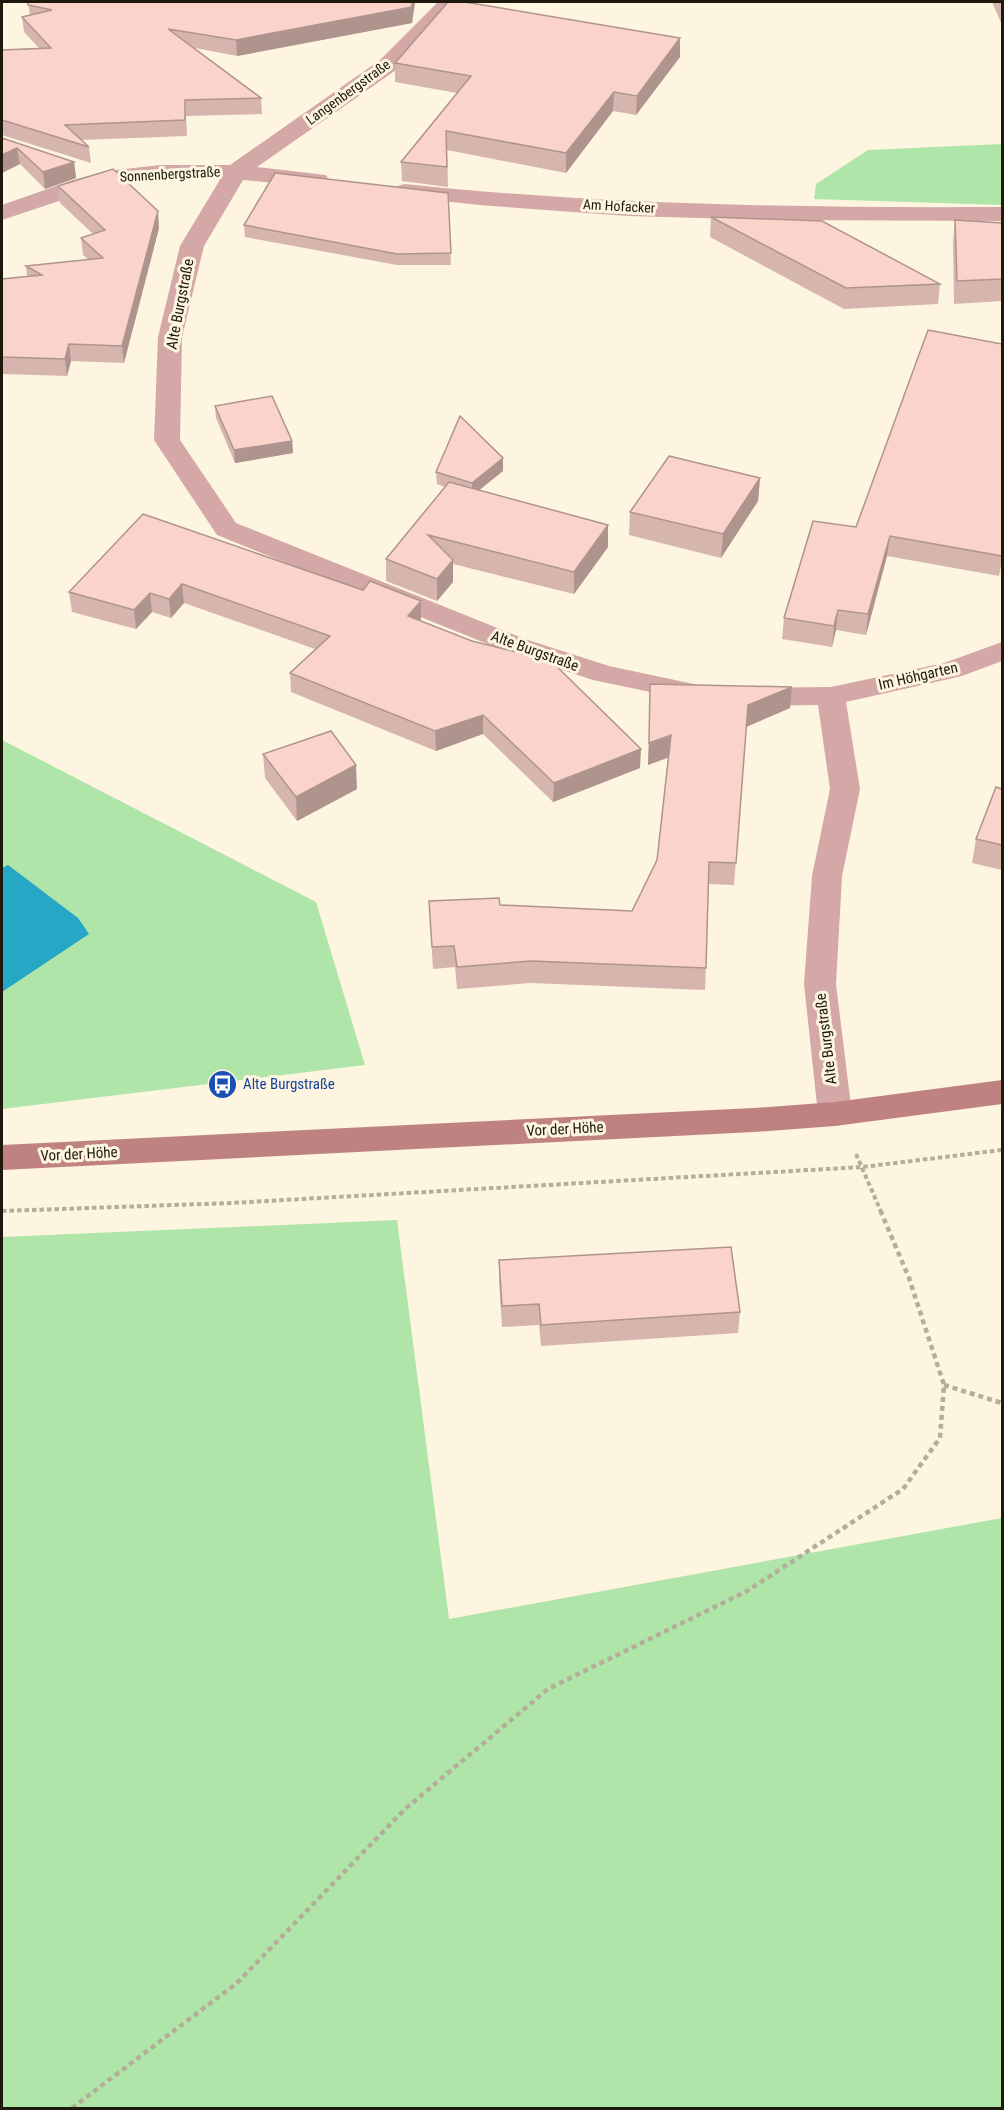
<svg xmlns="http://www.w3.org/2000/svg" width="1004" height="2110" viewBox="0 0 1004 2110" font-family="'Roboto Condensed',sans-serif">
	<rect width="100%" height="100%" fill="#fdf5df"/>
	<path fill="#b0e5a9" d="M1002 144V205L814 199 816 184 868 150Z
		M2 740 316 902 365 1065 2 1109Z
		M397 1220 449 1619 1002 1518V2108H2V1237Z"/>
	<path fill="#25a7c5" d="M8 865 78 918 89 934 2 992V868Z"/>
	<g fill="none" stroke-linecap="round" stroke-linejoin="round">
		<path stroke="#b4ad9a" stroke-width="4" stroke-dasharray="4.5 3" stroke-linecap="butt" d="M856 1154 882 1214
			M2 1211 232 1203 862 1167 1002 1150"/>
		<path stroke="#b4ad9a" stroke-width="4.5" stroke-dasharray="5 4" stroke-linecap="butt" d="M944 1385 1002 1403
			M72 2108 237 1983 405 1809 548 1689 747 1591 903 1489 940 1438 944 1385 909 1278 881 1212"/>
		<path fill="#d3a8a6" fill-rule="evenodd" d="M438 2H459L396 70 257 167 326 175 329 180 326 185 318 187 243 180 204 246 182 337 180 440 236 523 525 639 609 666 703 686 707 692 703 698 693 701 593 680 505 651 217 535 154 440 158 337 180 246 221 178H160L107 185 2 220V205L73 180 107 171 160 165H230L380 60Z
			M405 184C604 205 802 208 1002 207V221L778 220 628 216 479 205 397 196 394 191 397 186Z
			M1002 642V661L962 676 846 702 860 789 842 876 836 984 852 1114 847 1123 835 1126 823 1123 818 1114 804 984 812 876 830 789 818 705 747 706 737 703 733 697 737 691 747 688 831 687 944 663Z"/>
		<path fill="#bf8280" fill-rule="evenodd" d="M1002 1080V1104L835 1126 754 1132 2 1170V1145L754 1108 835 1102Z"/>
	</g>
	<path fill="#d7b5af" d="M28 2H415L412 23 237 56 195 48 261 98 262 114 186 116 187 136 81 140 89 147 91 163 2 135V50L39 48 24 32 22 17 30 15Z
		M992 2H1002V25Z
		M680 38V57L636 115 613 111 566 173 447 150 448 187 402 181 401 162 457 93 395 82V63Z
		M2 138 74 162 76 178 45 189 20 164 2 173Z
		M58 186 159 228 124 363 71 361 67 376 2 374V279L27 276 26 266 89 260 83 255 81 238 93 234 60 203Z
		M448 193 451 265H397L245 237 244 225Z
		M711 217 940 284 938 304 844 309 710 237Z
		M955 220 1002 223V301L954 304 953 242Z
		M1002 344V560L999 576 887 556 866 635 836 630 832 647 782 639 784 618Z
		M215 406 292 441 293 453 235 463 216 418Z
		M503 471 479 490 608 525V547L574 594 453 564V582L437 601 386 581V559L445 487 437 484 436 472Z
		M760 478 758 501 721 558 629 535 630 512Z
		M143 514 421 620 420 621 640 768 553 802 483 734 436 751 291 692 290 673 315 649 184 603 171 618 152 612 136 629 72 612 69 592Z
		M650 684 792 687 790 708 746 727 734 885 709 884 705 990 531 983 457 989 455 967 433 969 429 901 632 911 657 860 668 757 648 765Z
		M263 754 357 789 297 821 265 778Z
		M1002 789V870L972 863 976 839Z
		M499 1260 740 1312 738 1333 541 1346 539 1325 502 1327 499 1281Z"/>
	<path fill="#af948e" d="M412 2H415L412 23 237 56 236 40Z
		M680 38V57L636 115 637 96Z
		M614 92 613 111 566 173V153Z
		M17 148 20 164 2 173V155Z
		M74 162 76 178 45 189 43 172Z
		M158 211 159 228 124 363 122 346Z
		M69 344 71 361 67 376 65 359Z
		M292 441 293 453 235 463 234 450Z
		M503 458V471L472 496V483Z
		M760 478 758 501 721 558 723 534Z
		M608 525V547L574 594V572Z
		M890 536 887 556 866 635 868 614Z
		M453 560V582L437 601V579Z
		M182 584 184 603 171 618 169 599Z
		M150 593 152 612 136 629 134 610Z
		M421 601V620L408 635V616Z
		M838 610 836 630 832 647 834 626Z
		M792 687 790 708 746 727 748 705Z
		M483 715V734L436 751 435 731Z
		M671 735 670 757 648 765 649 743Z
		M641 749 640 768 553 802 554 783Z
		M356 765 357 789 297 821 296 797Z"/>
	<path fill="#fad3cb" stroke="#af948e" stroke-width="1.5" d="M28 2H412V7L236 40 168 29 261 98 185 100V120L65 125 89 147 2 120V50L51 48 22 17 52 10 28 5Z
		M448 2H465L680 38 637 96 614 92 566 153 446 131 447 167 401 162 471 76 395 63Z
		M2 138 74 162 43 172 17 148 2 155Z
		M113 169 158 211 122 346 69 344 65 359 2 357V279L42 275 26 266 103 258 81 238 105 230 58 186Z
		M275 173 448 193 451 253 397 254 244 225Z
		M711 217 822 221 940 284 846 288Z
		M955 220 1002 223V279L957 281Z
		M928 330 1002 344V556L890 536 868 614 838 610 834 626 784 618 813 521 856 527Z
		M272 396 292 441 234 450 215 406Z
		M460 416 503 458 472 483 436 472Z
		M669 456 760 478 723 534 630 512Z
		M449 482 608 525 574 572 428 535 453 560 437 579 386 559Z
		M143 514 363 590 370 581 421 601 408 616 472 641 532 656 543 653 641 749 554 783 483 715 435 731 290 673 330 636 182 584 169 599 150 593 134 610 69 592Z
		M650 684 792 687 748 705 736 863 709 862 706 968 531 961 457 967 454 946 432 947 429 901 499 898 500 905 632 911 657 860 671 735 649 743Z
		M331 731 356 765 296 797 263 754Z
		M996 787 1002 789V845L976 839Z
		M731 1247 740 1312 541 1325 539 1304 502 1306 499 1260Z"/>
	<defs>
		<symbol id="bus-disc" viewBox="-11 -11 22 22"><circle r="9.5" fill="#1a4fb4" stroke="#fdf5df"/><path d="M-5-6H5V4H4V6H2V4H-2V6H-4V4H-5ZM-3.5-4V0h7V-4ZM-3.5 1.2v1.5H-2V1.2ZM2 1.2v1.5H3.5V1.2Z" fill="#fff"/></symbol>
	</defs>
	<g fill-rule="evenodd">
		<use href="#bus-disc" x="206" y="1068" width="33" height="33"/>
	</g>
	<g text-anchor="middle" dominant-baseline="central" stroke-width="6" stroke-linejoin="round" paint-order="stroke">
		<g font-size="14" fill="#1e190c" stroke="#fdf5df">
			<text transform="translate(348 92) rotate(-36)">Langenbergstraße</text>
			<text transform="translate(170 174) rotate(-3)">Sonnenbergstraße</text>
			<text transform="translate(619 206) rotate(3)">Am Hofacker</text>
		</g>
		<g font-size="15" fill="#1e190c" stroke="#fdf5df">
			<text transform="translate(180 304) rotate(-79)">Alte Burgstraße</text>
			<text transform="translate(535 651) rotate(20)">Alte Burgstraße</text>
			<text transform="translate(918 676) rotate(-13)">Im Höhgarten</text>
			<text transform="translate(826 1039) rotate(-97)">Alte Burgstraße</text>
			<text transform="translate(565 1129) rotate(-3)">Vor der Höhe</text>
			<text transform="translate(79 1154) rotate(-3)">Vor der Höhe</text>
		</g>
		<g font-size="15" fill="#164399" stroke="#fdf5df" text-anchor="start">
			<text x="243" y="1084">Alte Burgstraße</text>
		</g>
	</g>
	<rect width="1004" height="2110" fill="none" stroke="#1e190c" stroke-width="6"/>
</svg>
